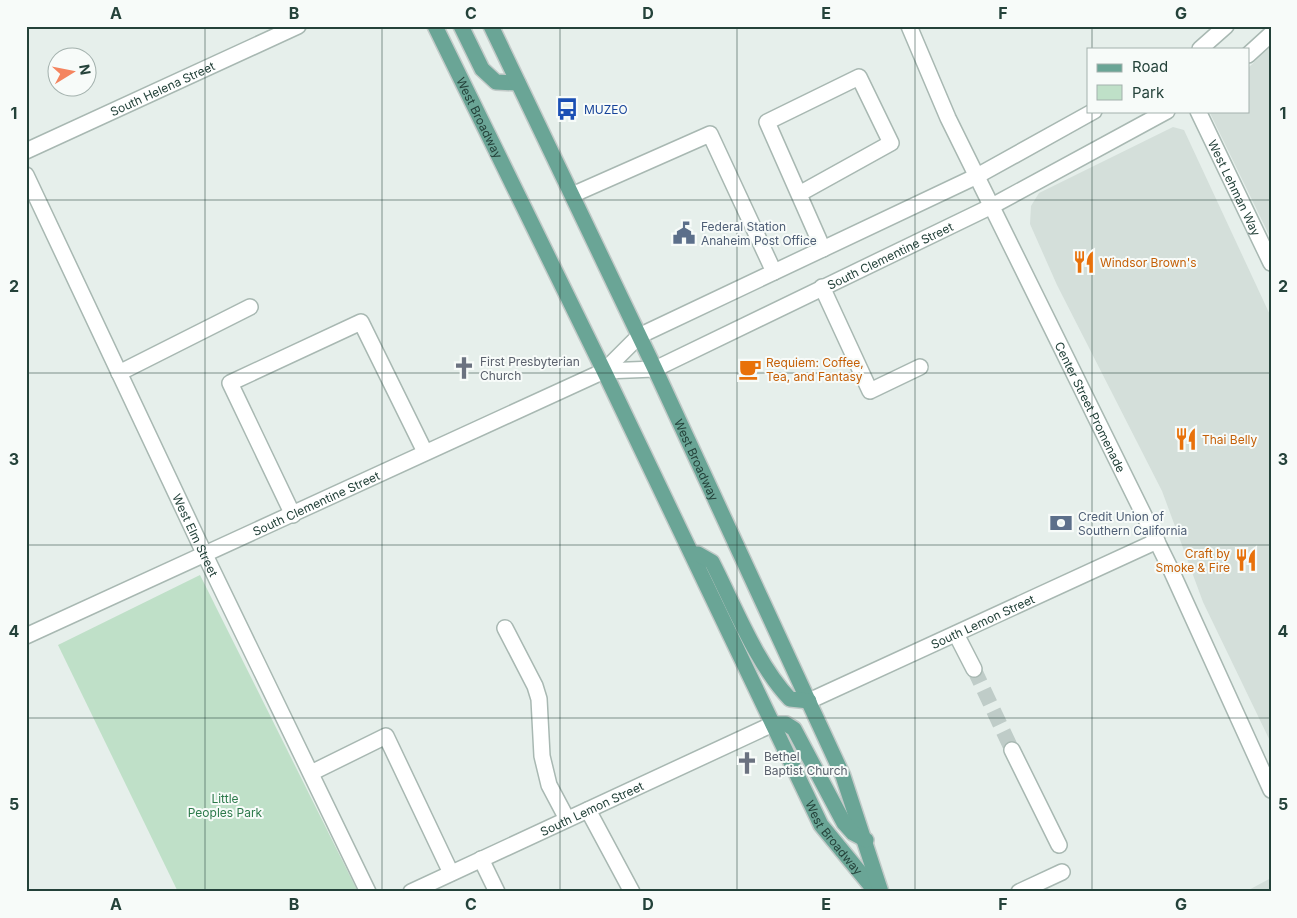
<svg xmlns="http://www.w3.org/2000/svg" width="1297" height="918" viewBox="0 0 1297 918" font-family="Inter,sans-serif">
	<rect width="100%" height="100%" fill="#e6efeb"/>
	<path fill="#d4dfda" d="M1271 46V239L1209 111H1248V68Z
		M1173 127 1184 130 1271 317V743L1203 602 1162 491 1057 285 1030 224 1031 206 1039 193Z
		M1271 878V892H1245Z"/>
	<path fill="#bfe0c8" d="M200 575 358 892H178L58 645Z"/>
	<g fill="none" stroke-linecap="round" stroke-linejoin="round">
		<path stroke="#bfccc8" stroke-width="15" stroke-dasharray="15 8" stroke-linecap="butt" d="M974 669 1012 750"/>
		<defs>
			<g id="minor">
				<path id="s1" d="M909 26 948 118 1171 570 1271 790"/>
				<path d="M1200 49 1226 26"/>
				<path d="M1248 55 1271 34"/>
				<path id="s2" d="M1198 111 1271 263"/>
				<path id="s3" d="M26 151 298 26"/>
				<path id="s4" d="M26 175 205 555 368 892"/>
				<path d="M799 194 891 143 859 77 767 122 823 249"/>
				<path d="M572 195 710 134 774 272"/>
				<path d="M822 287 870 391 920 367"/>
				<path id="s5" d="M604 371 655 369 992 206 1167 111"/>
				<path d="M119 373 250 307"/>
				<path d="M293 515 230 383 361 322 425 452"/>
				<path d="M505 628 535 686 539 699 542 756 549 785 567 819"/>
				<path d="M956 634 974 669"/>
				<path id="s6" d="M26 636 604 371 639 336 977 176 1094 111"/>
				<path id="s7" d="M809 701 1157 541"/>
				<path d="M1012 750 1059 845"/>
				<path d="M311 773 386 736 451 873"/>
				<path d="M588 810 632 892"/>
				<path d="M481 859 497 892"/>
				<path id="s8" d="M411 892 773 724"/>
				<path d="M1019 892 1062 872"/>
			</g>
			<g id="major">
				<path id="s9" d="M435 26 604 371 821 825 876 892"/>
				<path d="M461 26 482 69 496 82 518 83"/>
				<path id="s10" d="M491 26 655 369 843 776 881 892"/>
				<path d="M692 554H698L712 562C734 605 757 665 790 699L809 701"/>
				<path d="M773 724H786L794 729 844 823 853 833 866 840"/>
			</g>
		</defs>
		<use href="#minor" stroke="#a8b8b2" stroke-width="18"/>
		<use href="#major" stroke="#c2cac8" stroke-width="18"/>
		<use href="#minor" stroke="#fff" stroke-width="15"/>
		<use href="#major" stroke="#6aa596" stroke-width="15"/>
	</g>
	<path fill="none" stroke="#24423a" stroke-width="1" stroke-opacity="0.55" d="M205 26V892M382 26V892M560 26V892M737 26V892M915 26V892M1092 26V49M1092 111V892M26 200H1271M26 373H1271M26 545H1271M26 718H1271"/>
	<defs>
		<symbol id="bus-bare" viewBox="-9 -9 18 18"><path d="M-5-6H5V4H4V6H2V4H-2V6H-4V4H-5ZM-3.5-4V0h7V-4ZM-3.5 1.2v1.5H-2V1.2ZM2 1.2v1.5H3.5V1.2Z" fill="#1a4fb4" stroke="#f7fbf9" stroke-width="2.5" paint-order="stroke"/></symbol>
		<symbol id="civic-bare" viewBox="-9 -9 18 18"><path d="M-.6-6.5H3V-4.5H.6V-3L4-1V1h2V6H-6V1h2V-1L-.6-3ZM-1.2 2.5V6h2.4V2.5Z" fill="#5c6f8a" stroke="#f7fbf9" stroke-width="2.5" paint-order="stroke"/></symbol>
		<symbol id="restaurant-bare" viewBox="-9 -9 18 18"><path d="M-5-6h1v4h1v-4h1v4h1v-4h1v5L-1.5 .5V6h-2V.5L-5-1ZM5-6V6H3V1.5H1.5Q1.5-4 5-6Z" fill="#e8710a" stroke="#f7fbf9" stroke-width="2.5" paint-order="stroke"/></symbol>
		<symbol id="church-bare" viewBox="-9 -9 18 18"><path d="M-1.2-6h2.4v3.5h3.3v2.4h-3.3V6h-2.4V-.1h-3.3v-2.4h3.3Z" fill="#6b7280" stroke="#f7fbf9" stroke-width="2.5" paint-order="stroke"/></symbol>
		<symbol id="cafe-bare" viewBox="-9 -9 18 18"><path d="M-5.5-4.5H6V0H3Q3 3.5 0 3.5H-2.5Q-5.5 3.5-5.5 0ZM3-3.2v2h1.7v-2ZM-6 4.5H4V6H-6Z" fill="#e8710a" stroke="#f7fbf9" stroke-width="2.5" paint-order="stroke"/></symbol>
		<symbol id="bank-bare" viewBox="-9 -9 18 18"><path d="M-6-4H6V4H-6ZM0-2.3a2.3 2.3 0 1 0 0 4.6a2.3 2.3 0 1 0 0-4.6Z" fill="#5c6f8a" stroke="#f7fbf9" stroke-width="2.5" paint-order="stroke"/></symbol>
	</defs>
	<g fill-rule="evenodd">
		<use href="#bus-bare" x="551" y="93" width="32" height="32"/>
		<use href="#civic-bare" x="668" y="217" width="32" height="32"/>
		<use href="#restaurant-bare" x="1068" y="246" width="32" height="32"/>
		<use href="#church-bare" x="448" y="352" width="32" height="32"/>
		<use href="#cafe-bare" x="734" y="353" width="32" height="32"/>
		<use href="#restaurant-bare" x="1170" y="423" width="32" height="32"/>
		<use href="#bank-bare" x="1045" y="507" width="32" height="32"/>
		<use href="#restaurant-bare" x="1230" y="544" width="32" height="32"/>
		<use href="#church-bare" x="731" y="747" width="32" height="32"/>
	</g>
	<g text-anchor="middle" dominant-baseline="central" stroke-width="4" stroke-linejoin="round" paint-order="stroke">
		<g font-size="12" fill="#24423a" stroke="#f7fbf9">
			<text stroke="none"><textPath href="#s3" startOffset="150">South Helena Street</textPath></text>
			<text stroke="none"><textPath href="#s9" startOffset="102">West Broadway</textPath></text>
			<text stroke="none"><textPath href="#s2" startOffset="85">West Lehman Way</textPath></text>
			<text stroke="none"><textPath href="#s5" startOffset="312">South Clementine Street</textPath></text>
			<text stroke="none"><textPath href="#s1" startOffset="422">Center Street Promenade</textPath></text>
			<text stroke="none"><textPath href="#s10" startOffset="480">West Broadway</textPath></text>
			<text stroke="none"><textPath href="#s6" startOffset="319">South Clementine Street</textPath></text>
			<text stroke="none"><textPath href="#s4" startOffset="398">West Elm Street</textPath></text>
			<text stroke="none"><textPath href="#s7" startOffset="191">South Lemon Street</textPath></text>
			<text stroke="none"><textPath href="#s8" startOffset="199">South Lemon Street</textPath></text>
			<text stroke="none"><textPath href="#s9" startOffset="905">West Broadway</textPath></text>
		</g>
		<g font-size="12" fill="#164399" stroke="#f7fbf9" text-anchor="start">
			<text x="584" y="109">MUZEO</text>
		</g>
		<g font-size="12" fill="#4e5e75" stroke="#f7fbf9" text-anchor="start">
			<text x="701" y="226">Federal Station<tspan x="701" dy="14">Anaheim Post Office</tspan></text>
			<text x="1078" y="516">Credit Union of<tspan x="1078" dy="14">Southern California</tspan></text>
		</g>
		<g font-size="12" fill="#c56008" stroke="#f7fbf9" text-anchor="start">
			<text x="1100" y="262">Windsor Brown's</text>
			<text x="766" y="362">Requiem: Coffee,<tspan x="766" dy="14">Tea, and Fantasy</tspan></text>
			<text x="1202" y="439">Thai Belly</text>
			<text x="1230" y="553" text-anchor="end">Craft by<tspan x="1230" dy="14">Smoke &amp; Fire</tspan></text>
		</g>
		<g font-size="12" fill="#5b616d" stroke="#f7fbf9" text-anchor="start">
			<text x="480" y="361">First Presbyterian<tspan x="480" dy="14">Church</tspan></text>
			<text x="764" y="756">Bethel<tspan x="764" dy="14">Baptist Church</tspan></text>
		</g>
		<g font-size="12" fill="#2d7a4b" stroke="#f7fbf9">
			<text x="225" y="798">Little<tspan x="225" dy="14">Peoples Park</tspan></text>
		</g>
	</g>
	<rect width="1297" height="918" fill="none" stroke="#f7fbf9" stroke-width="55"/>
	<rect x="1087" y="48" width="162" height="65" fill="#f7fbf9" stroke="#a3b1ad"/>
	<rect x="1097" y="64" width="25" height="8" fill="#6aa596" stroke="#a3b1ad"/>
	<text x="1132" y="72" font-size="15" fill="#24423a">Road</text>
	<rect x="1097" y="85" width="25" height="15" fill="#bfe0c8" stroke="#a3b1ad"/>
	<text x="1132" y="98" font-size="15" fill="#24423a">Park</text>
	<g transform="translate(72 72) rotate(80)"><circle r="24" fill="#f7fbf9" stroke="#a3b1ad"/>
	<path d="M0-4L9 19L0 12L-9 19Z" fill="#f4845f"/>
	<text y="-8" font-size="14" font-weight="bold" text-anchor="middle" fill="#24423a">N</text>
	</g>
	<rect x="28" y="28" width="1242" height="862" fill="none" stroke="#24423a" stroke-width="2"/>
	<g font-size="16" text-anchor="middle" font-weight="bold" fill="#24423a">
		<text x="116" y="19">A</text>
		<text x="294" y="19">B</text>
		<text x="471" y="19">C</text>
		<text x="648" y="19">D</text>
		<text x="826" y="19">E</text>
		<text x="1003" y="19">F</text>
		<text x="1181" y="19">G</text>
		<text x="14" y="119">1</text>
		<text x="1283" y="119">1</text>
		<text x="14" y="292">2</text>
		<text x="1283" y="292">2</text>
		<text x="14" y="465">3</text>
		<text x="1283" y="465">3</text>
		<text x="14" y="637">4</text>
		<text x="1283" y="637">4</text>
		<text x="14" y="810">5</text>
		<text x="1283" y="810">5</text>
		<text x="116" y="910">A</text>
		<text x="294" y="910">B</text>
		<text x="471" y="910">C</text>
		<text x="648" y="910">D</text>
		<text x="826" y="910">E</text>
		<text x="1003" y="910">F</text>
		<text x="1181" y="910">G</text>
	</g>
</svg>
